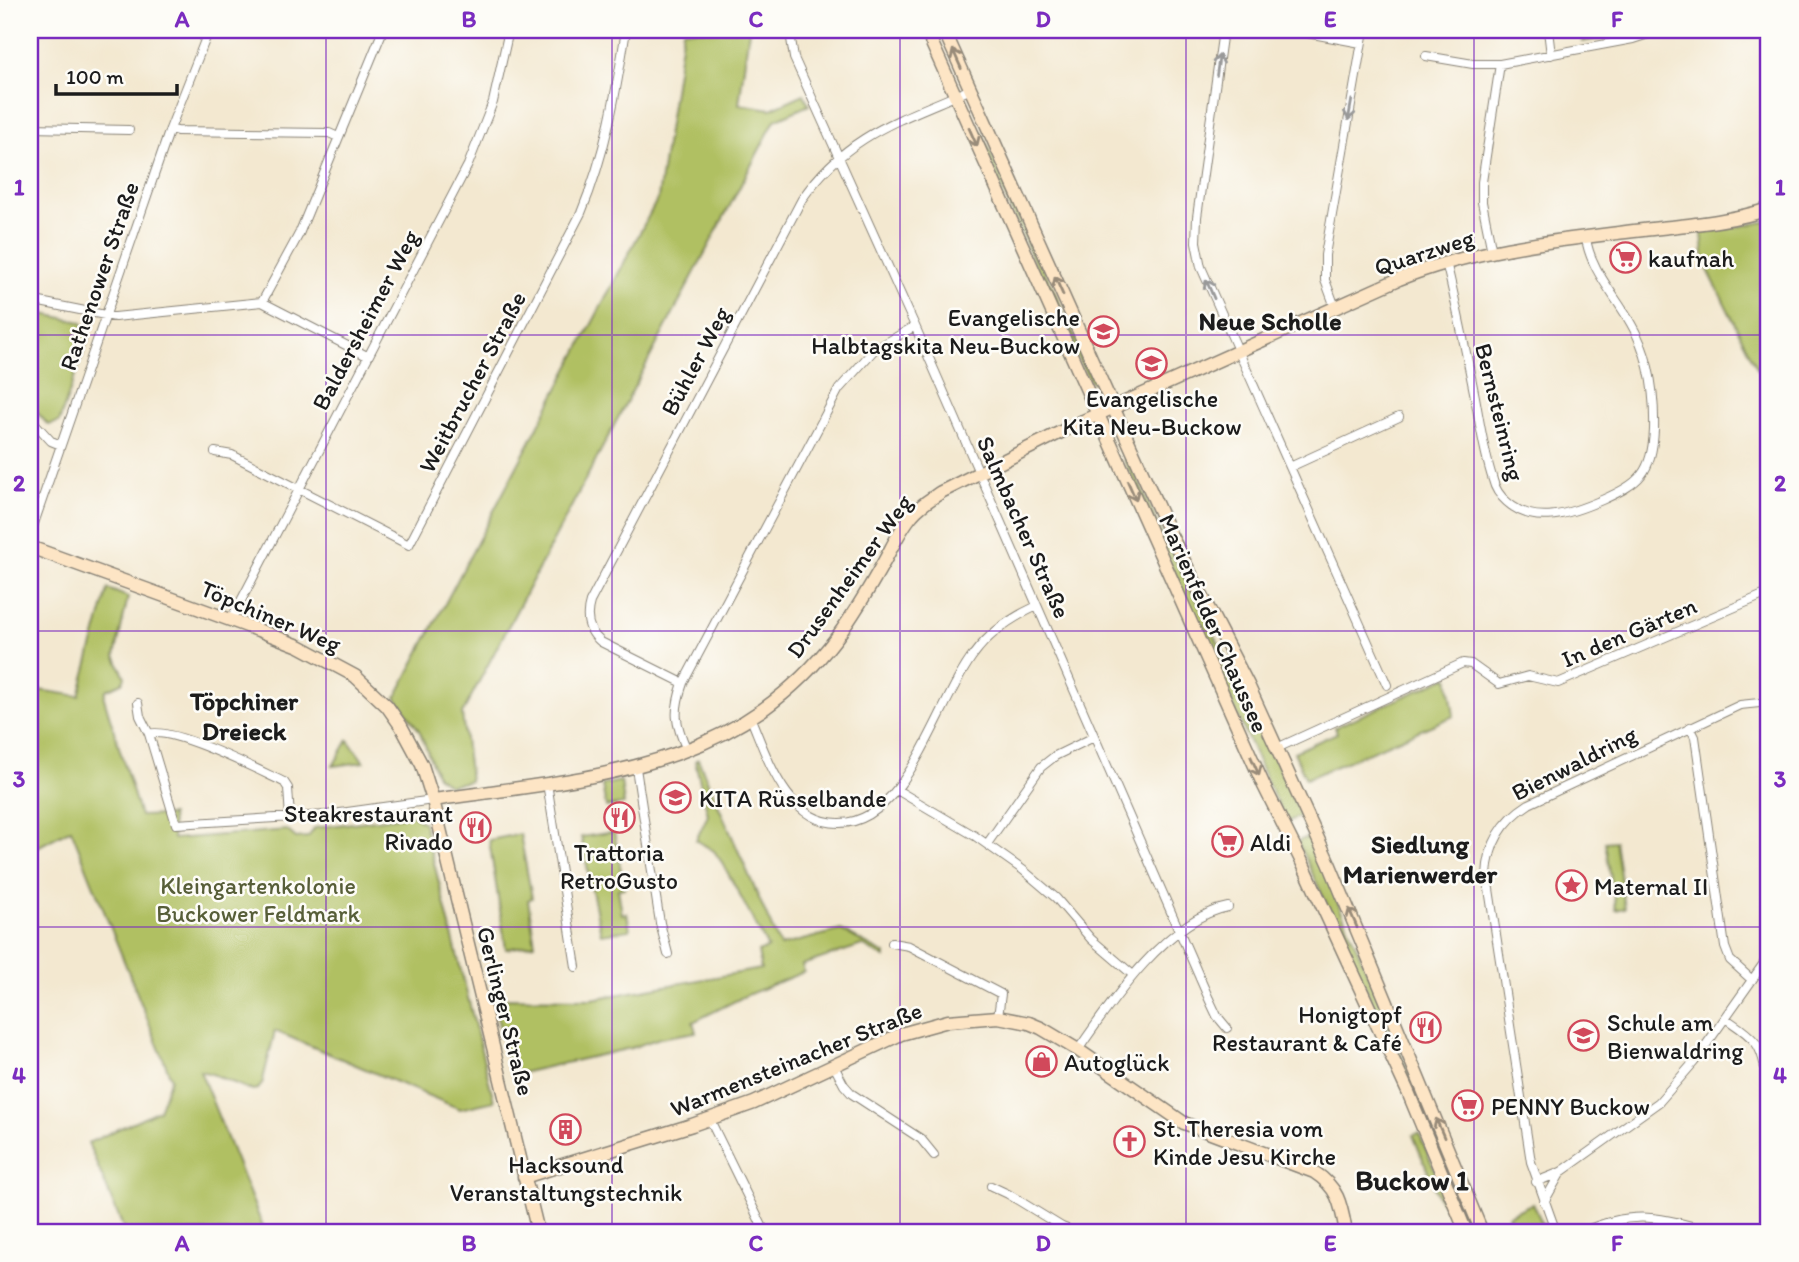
<svg xmlns="http://www.w3.org/2000/svg" width="1799" height="1262" viewBox="0 0 1799 1262" font-family="Itim,sans-serif">
	<rect width="100%" height="100%" fill="#fdfcf7"/>
	<filter id="ink" filterUnits="userSpaceOnUse"><feTurbulence type="fractalNoise" baseFrequency=".0143" numOctaves="2"/><feDisplacementMap in="SourceGraphic" scale="14" xChannelSelector="R" yChannelSelector="G"/><feConvolveMatrix kernelMatrix="1 2 1 2 8 2 1 2 1" color-interpolation-filters="sRGB"/></filter>
	<filter id="wash" filterUnits="userSpaceOnUse"><feTurbulence type="fractalNoise" baseFrequency=".00686" numOctaves="4" result="noise"/><feDisplacementMap in="SourceGraphic" scale="28" xChannelSelector="R" yChannelSelector="G"/><feGaussianBlur stdDeviation="1.57" result="paint"/><feColorMatrix in="noise" values="0 0 0 0 0 0 0 0 0 0 0 0 0 0 0 0 0 1.4 0 .05"/><feComposite in="paint" operator="in"/></filter>
	<g filter="url(#wash)">
		<rect width="100%" height="100%" fill="#f3e8d0"/>
		<path fill="#b0c062" stroke="#666e3f" stroke-width="2" d="M683 30H749L739 104 771 109 804 94 809 105 775 120 462 714 470 781 449 785 437 776 420 732 396 697 658 198Z
			M1585 30H1632L1633 32 1583 42Z
			M981 131 1094 379 1093 382 1090 381 1068 340 977 133Z
			M1769 221V392L1705 264 1702 233Z
			M30 311 81 322 89 336 59 422 48 425 30 404Z
			M1128 459 1168 545 1251 706 1301 816 1287 822 1273 795 1124 460Z
			M108 589 128 597 115 656 125 677 122 683 106 690 104 698 140 816 171 815 173 839 287 830 296 838 308 837 315 828 413 815 424 823 494 1101 460 1109 275 1031 262 1084 258 1089 251 1090 212 1074 200 1071 265 1232H125L88 1143 159 1110 171 1078 71 829 30 851V673L38 690 79 696Z
			M1448 677 1454 716 1306 779 1294 752 1337 733 1335 727Z
			M348 740 364 762 333 766Z
			M698 759 780 946 841 930 885 954V958L862 945 802 965 804 972 747 995 693 1022 696 1032 660 1038 631 1048 512 1075 492 998 592 999 761 969 758 952 768 948 723 864 714 851 696 840 708 815 695 761Z
			M621 781 624 804 606 807 602 785Z
			M614 832 624 888 618 889 622 914 627 913 630 930 601 934 581 837Z
			M520 834 532 898 528 900 535 944 506 949 489 840Z
			M1310 837 1465 1203 1462 1204 1411 1084 1298 843 1300 840Z
			M1615 841 1625 908 1616 910 1605 842Z
			M1419 1133 1451 1209 1447 1210 1439 1199 1413 1135Z
			M1533 1203 1546 1232H1517L1508 1215Z"/>
	</g>
	<g filter="url(#ink)">
		<g fill="none" stroke-linecap="round" stroke-linejoin="round">
			<defs>
				<path id="street" d="M1223 30 1197 217 1196 242 1201 267 1387 685
					M1291 30 1361 43
					M1548 30 1551 55
					M791 39 794 58 915 326 1209 999 1217 1016 1227 1028
					M1426 56 1473 64H1500L1633 39 1661 30
					M30 128 129 130
					M170 129 177 131 329 133 338 137
					M1492 252 1482 202V182L1500 64
					M1446 262C1457 307 1466 352 1475 397 1480 424 1484 453 1493 480 1495 489 1500 496 1507 502 1535 527 1572 513 1602 500 1640 483 1652 473 1654 430 1655 393 1649 354 1630 322 1615 295 1590 269 1586 238
					M30 300 115 317 262 302
					M262 302 299 234 383 30
					M262 302 367 356
					M1335 307 1325 280V255L1364 30
					M30 418 51 441 61 445
					M215 452 232 455 409 545 581 213C606 153 616 93 626 30
					M1290 467 1399 417
					M30 535 170 129 209 30
					M231 620 468 165 493 102 509 30
					M683 683 601 642C588 631 585 618 590 602L802 199C848 133 901 120 971 89
					M138 703 140 716 149 734 176 824 326 815 433 800
					M751 719C768 759 787 823 839 823 907 824 938 700 974 654 990 632 1013 617 1037 606
					M1690 727 1695 737 1725 947 1730 960 1752 980
					M149 734C172 726 260 771 284 782L288 788 290 818
					M1277 748 1463 663 1471 664 1499 684 1528 676 1558 683 1768 593
					M687 750C675 723 673 712 683 683L839 389 874 350 915 326
					M636 768 660 923 668 954
					M547 783 576 967
					M897 790 975 836 1023 870 1056 898 1091 939 1133 975
					M987 844 1041 767 1055 756 1094 737
					M892 943 909 946 1001 994 998 1017
					M1725 1018C1735 1025 1747 1032 1755 1042 1769 1060 1769 1103 1765 1124
					M1078 1050C1111 1002 1168 918 1228 907
					M834 1066 844 1085 852 1094 921 1139 934 1155
					M710 1120 765 1232
					M1536 1182 1561 1172 1659 1102 1694 1062 1769 956
					M991 1186 1008 1194 1062 1227 1075 1232
					M1544 1202 1561 1172
					M1556 1232 1531 1162 1487 876C1488 844 1502 821 1529 804L1740 705 1769 702
					M1583 1232C1632 1209 1662 1217 1712 1232"/>
				<path id="secondary" d="M926 30 1264 786 1302 862 1408 1092 1466 1232
					M944 30 1169 532 1248 685 1329 863 1482 1232
					M30 547 258 630 299 646 355 676 387 706 401 726 422 765 433 800 538 1232
					M433 800C588 777 734 773 837 637 855 613 870 587 885 560 893 545 901 528 912 515 920 505 931 499 941 492L1083 421 1399 279C1476 248 1561 240 1643 230 1685 225 1729 222 1769 209
					M524 1177 692 1125 754 1103 901 1034 948 1021 998 1017 1029 1023 1041 1028 1078 1050 1184 1123 1314 1172C1339 1188 1341 1205 1346 1232"/>
			</defs>
			<use href="#street" stroke="#888276" stroke-width="10"/>
			<use href="#secondary" stroke="#888276" stroke-width="15"/>
			<use href="#street" stroke="#fff" stroke-width="8"/>
			<use href="#secondary" stroke="#fde5c5" stroke-width="12"/>
		</g>
		<defs><path id="oneway-shaft" d="M-6 0H5M1.5-3L5.5 0L1.5 3" fill="none" stroke-width="1.6" stroke-linecap="round" stroke-linejoin="round" transform="scale(1.75)"/></defs>
		<g stroke="#988b79">
			<use href="#oneway-shaft" transform="translate(957 59) rotate(-114)"/>
			<use href="#oneway-shaft" transform="translate(973 137) rotate(66)"/>
			<use href="#oneway-shaft" transform="translate(1059 286) rotate(-114)"/>
			<use href="#oneway-shaft" transform="translate(1132 491) rotate(66)"/>
			<use href="#oneway-shaft" transform="translate(1255 766) rotate(66)"/>
			<use href="#oneway-shaft" transform="translate(1353 918) rotate(-113)"/>
			<use href="#oneway-shaft" transform="translate(1440 1128) rotate(-113)"/>
		</g>
		<g stroke="#999">
			<use href="#oneway-shaft" transform="translate(1218 65) rotate(-82)"/>
			<use href="#oneway-shaft" transform="translate(1350 110) rotate(100)"/>
			<use href="#oneway-shaft" transform="translate(1210 289) rotate(-113)"/>
		</g>
	</g>
	<path fill="none" stroke="#7b2cbf" stroke-width="2" stroke-opacity="0.55" d="M326 30V1232M612 30V1232M900 30V1232M1186 30V1232M1474 30V1232M30 335H1769M30 631H1769M30 927H1769"/>
	<defs>
		<symbol id="supermarket-ring" viewBox="-11 -11 22 22"><circle r="9.5" fill="#fdfcf7" stroke="#d1495b" stroke-width="1.5"/><path d="M-6-5.5h2.5l.6 2H6L4.5 2H-2.5L-4.4-4H-6ZM-1.5 3.2a1.3 1.3 0 1 0 .1 0ZM3 3.2a1.3 1.3 0 1 0 .1 0Z" fill="#d1495b"/></symbol>
		<symbol id="school-ring" viewBox="-11 -11 22 22"><circle r="9.5" fill="#fdfcf7" stroke="#d1495b" stroke-width="1.5"/><path d="M0-5L7-2L0 1L-7-2ZM-4 1L0 2.5L4 1V4Q0 6-4 4Z" fill="#d1495b"/></symbol>
		<symbol id="restaurant-ring" viewBox="-11 -11 22 22"><circle r="9.5" fill="#fdfcf7" stroke="#d1495b" stroke-width="1.5"/><path d="M-5-6h1v4h1v-4h1v4h1v-4h1v5L-1.5 .5V6h-2V.5L-5-1ZM5-6V6H3V1.5H1.5Q1.5-4 5-6Z" fill="#d1495b"/></symbol>
		<symbol id="sight-ring" viewBox="-11 -11 22 22"><circle r="9.5" fill="#fdfcf7" stroke="#d1495b" stroke-width="1.5"/><path d="M0-6L1.8-2.2L6-1.7L2.9 1.2L3.7 5.4L0 3.3L-3.7 5.4L-2.9 1.2L-6-1.7L-1.8-2.2Z" fill="#d1495b"/></symbol>
		<symbol id="shop-ring" viewBox="-11 -11 22 22"><circle r="9.5" fill="#fdfcf7" stroke="#d1495b" stroke-width="1.5"/><path d="M-5-2.5h2.3a2.7 3.5 0 0 1 5.4 0H5L5.5 6h-11ZM-1.5-2.5h3a1.5 2.3 0 0 0-3 0Z" fill="#d1495b"/></symbol>
		<symbol id="building-ring" viewBox="-11 -11 22 22"><circle r="9.5" fill="#fdfcf7" stroke="#d1495b" stroke-width="1.5"/><path d="M-4-6H4V6H1V3H-1V6H-4ZM-2.5-4.3h1.7v1.8h-1.7ZM.8-4.3h1.7v1.8H.8ZM-2.5-1h1.7V.8h-1.7ZM.8-1h1.7V.8H.8Z" fill="#d1495b"/></symbol>
		<symbol id="church-ring" viewBox="-11 -11 22 22"><circle r="9.5" fill="#fdfcf7" stroke="#d1495b" stroke-width="1.5"/><path d="M-1.2-6h2.4v3.5h3.3v2.4h-3.3V6h-2.4V-.1h-3.3v-2.4h3.3Z" fill="#d1495b"/></symbol>
	</defs>
	<g fill-rule="evenodd">
		<use href="#supermarket-ring" x="1608" y="240" width="35" height="35"/>
		<use href="#school-ring" x="1086" y="314" width="35" height="35"/>
		<use href="#school-ring" x="1134" y="346" width="35" height="35"/>
		<use href="#school-ring" x="658" y="780" width="35" height="35"/>
		<use href="#restaurant-ring" x="602" y="800" width="35" height="35"/>
		<use href="#restaurant-ring" x="458" y="810" width="35" height="35"/>
		<use href="#supermarket-ring" x="1210" y="824" width="35" height="35"/>
		<use href="#sight-ring" x="1554" y="868" width="35" height="35"/>
		<use href="#restaurant-ring" x="1408" y="1010" width="35" height="35"/>
		<use href="#school-ring" x="1566" y="1018" width="35" height="35"/>
		<use href="#shop-ring" x="1024" y="1044" width="35" height="35"/>
		<use href="#supermarket-ring" x="1450" y="1088" width="35" height="35"/>
		<use href="#building-ring" x="548" y="1112" width="35" height="35"/>
		<use href="#church-ring" x="1112" y="1124" width="35" height="35"/>
	</g>
	<g text-anchor="middle" dominant-baseline="central" stroke-width="5" stroke-linejoin="round" paint-order="stroke">
		<g font-size="24" fill="#1c1c1c" stroke="#fdfcf7">
			<text transform="translate(1424 252) rotate(-18)">Quarzweg</text>
			<text transform="translate(99 276) rotate(-71)">Rathenower Straße</text>
			<text transform="translate(365 320) rotate(-62)">Baldersheimer Weg</text>
			<text transform="translate(695 361) rotate(-62)">Bühler Weg</text>
			<text transform="translate(472 382) rotate(-62)">Weitbrucher Straße</text>
			<text transform="translate(1500 412) rotate(76)">Bernsteinring</text>
			<text transform="translate(1024 527) rotate(66)">Salmbacher Straße</text>
			<text transform="translate(849 576) rotate(-54)">Drusenheimer Weg</text>
			<text transform="translate(271 616) rotate(23)">Töpchiner Weg</text>
			<text transform="translate(1214 623) rotate(66)">Marienfelder Chaussee</text>
			<text transform="translate(1629 632) rotate(-23)">In den Gärten</text>
			<text transform="translate(1574 763) rotate(-27)">Bienwaldring</text>
			<text transform="translate(506 1011) rotate(76)">Gerlinger Straße</text>
			<text transform="translate(796 1059) rotate(-22)">Warmensteinacher Straße</text>
		</g>
		<g font-size="24" fill="#1c1c1c" stroke="#fdfcf7" text-anchor="start">
			<text x="1648" y="258">kaufnah</text>
			<text x="1080" y="317" text-anchor="end">Evangelische<tspan x="1080" dy="28">Halbtagskita Neu-Buckow</tspan></text>
			<text x="1152" y="398" text-anchor="middle">Evangelische<tspan x="1152" dy="28">Kita Neu-Buckow</tspan></text>
			<text x="699" y="798">KITA Rüsselbande</text>
			<text x="453" y="813" text-anchor="end">Steakrestaurant<tspan x="453" dy="28">Rivado</tspan></text>
			<text x="1250" y="842">Aldi</text>
			<text x="619" y="852" text-anchor="middle">Trattoria<tspan x="619" dy="28">RetroGusto</tspan></text>
			<text x="1594" y="886">Maternal II</text>
			<text x="1402" y="1014" text-anchor="end">Honigtopf<tspan x="1402" dy="28">Restaurant &amp; Café</tspan></text>
			<text x="1607" y="1022">Schule am<tspan x="1607" dy="28">Bienwaldring</tspan></text>
			<text x="1064" y="1062">Autoglück</text>
			<text x="1491" y="1106">PENNY Buckow</text>
			<text x="1153" y="1128">St. Theresia vom<tspan x="1153" dy="28">Kinde Jesu Kirche</tspan></text>
			<text x="566" y="1164" text-anchor="middle">Hacksound<tspan x="566" dy="28">Veranstaltungstechnik</tspan></text>
		</g>
		<g font-size="24" fill="#575e38" stroke="#fdfcf7">
			<text x="258" y="885">Kleingartenkolonie<tspan x="258" dy="28">Buckower Feldmark</tspan></text>
		</g>
		<g font-size="26" font-weight="bold" fill="#1c1c1c" stroke="#fdfcf7">
			<text x="1270" y="321">Neue Scholle</text>
			<text x="244" y="701">Töpchiner<tspan x="244" dy="30">Dreieck</tspan></text>
			<text x="1420" y="844">Siedlung<tspan x="1420" dy="30">Marienwerder</tspan></text>
		</g>
		<g font-size="28" font-weight="bold" fill="#1c1c1c" stroke="#fdfcf7">
			<text x="1412" y="1180">Buckow 1</text>
		</g>
	</g>
	<rect width="1799" height="1262" fill="none" stroke="#fdfcf7" stroke-width="77"/>
	<path d="M56 84v10h121v-10" fill="none" stroke="#1c1c1c" stroke-width="3.5"/>
	<text x="66" y="84" font-size="21" fill="#1c1c1c" stroke="#fdfcf7" stroke-width="5" paint-order="stroke">100 m</text>
	<rect x="38" y="38" width="1722" height="1186" fill="none" stroke="#7b2cbf" stroke-width="2.5"/>
	<g font-size="23" text-anchor="middle" font-weight="bold" fill="#7b2cbf">
		<text x="182" y="27">A</text>
		<text x="469" y="27">B</text>
		<text x="756" y="27">C</text>
		<text x="1043" y="27">D</text>
		<text x="1330" y="27">E</text>
		<text x="1617" y="27">F</text>
		<text x="19" y="195">1</text>
		<text x="1780" y="195">1</text>
		<text x="19" y="491">2</text>
		<text x="1780" y="491">2</text>
		<text x="19" y="787">3</text>
		<text x="1780" y="787">3</text>
		<text x="19" y="1083">4</text>
		<text x="1780" y="1083">4</text>
		<text x="182" y="1251">A</text>
		<text x="469" y="1251">B</text>
		<text x="756" y="1251">C</text>
		<text x="1043" y="1251">D</text>
		<text x="1330" y="1251">E</text>
		<text x="1617" y="1251">F</text>
	</g>
</svg>
